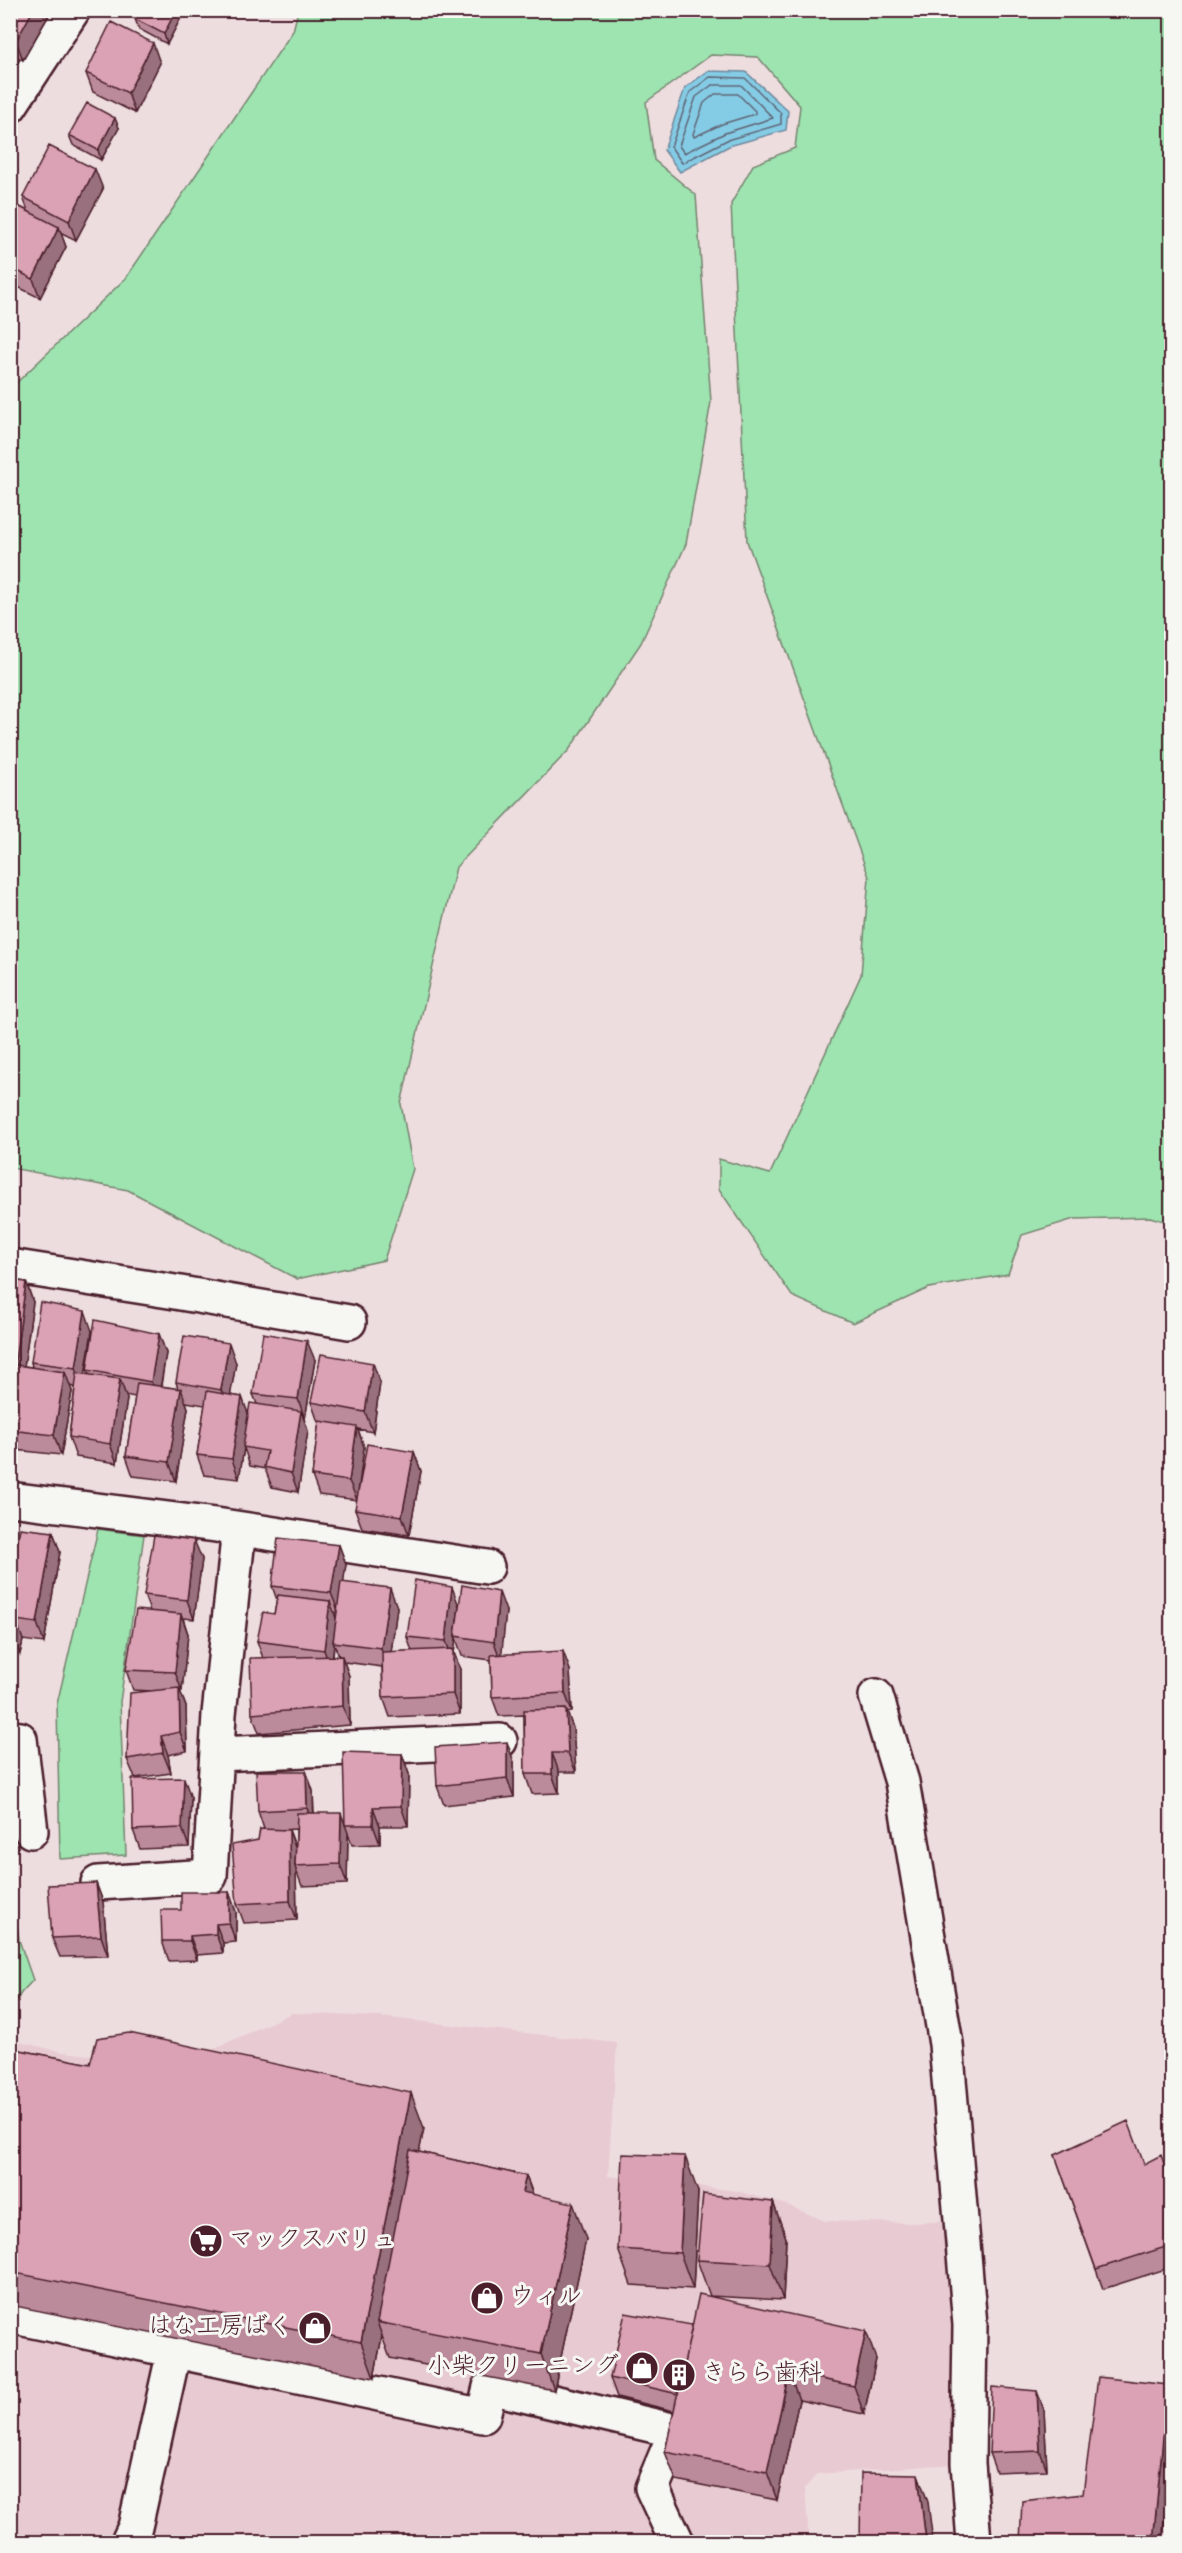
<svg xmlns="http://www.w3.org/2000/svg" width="1182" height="2553" viewBox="0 0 1182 2553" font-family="Dekko,'Klee One',sans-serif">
	<rect width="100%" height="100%" fill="#eedddf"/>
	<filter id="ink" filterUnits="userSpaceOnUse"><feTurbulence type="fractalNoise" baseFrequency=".0167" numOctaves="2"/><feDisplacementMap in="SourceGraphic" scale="12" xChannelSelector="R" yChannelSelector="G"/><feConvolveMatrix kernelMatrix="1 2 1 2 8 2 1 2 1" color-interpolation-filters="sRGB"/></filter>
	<g filter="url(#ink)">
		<path fill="#e8cbd2" d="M292 2013 380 2017 617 2043 608 2176 737 2191 787 2205 825 2221 912 2223 951 2221 968 2463 817 2474 805 2488 809 2542H11V2040L63 2052 109 2057 189 2060Z"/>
		<path fill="#9ee4b0" stroke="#74826e" stroke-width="1.5" d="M298 11H1171V1223L1150 1217 1074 1219 1022 1235 1008 1274 929 1288 853 1323 792 1296 719 1189V1159L770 1174 861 975 869 877 747 541 731 204 753 165 795 148 800 106 758 57 711 55 646 102 654 160 696 195 711 402 686 544 641 643 569 750 456 867 401 1104 413 1169 384 1260 297 1279 128 1190 11 1168V388L126 278 293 31Z
			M98 1529 144 1535 120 1702 126 1855 60 1859 57 1704Z
			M11 1872 19 1940 33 1980 21 1993 11 2010Z"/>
		<path fill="#84cce5" stroke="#6d879b" stroke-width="1.5" d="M708 71 746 72 788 111 786 130 729 146 680 172 664 150 685 88Z"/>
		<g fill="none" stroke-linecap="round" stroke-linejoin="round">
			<path stroke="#616475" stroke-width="1.5" d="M710 77 745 78 781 113V124L727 140 682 163 671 147 690 92Z
				M712 85H741L773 118 725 133 684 153 679 146 696 97Z
				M715 94H738L755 111V114L722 124 694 137 693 134 704 103Z"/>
			<defs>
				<path id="pedestrian" d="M10 2316 483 2416 490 2387 676 2431 652 2488 677 2542
					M128 2542 135 2527 174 2351"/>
				<path id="minor" d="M10 106 73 10
					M10 1266 169 1291 349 1322
					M10 1499 216 1525 487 1567
					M876 1696 902 1782 946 2044 970 2325 968 2463 974 2542
					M10 1738 20 1739 31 1831
					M218 1754 500 1741
					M98 1883 210 1876 219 1714 239 1529"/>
			</defs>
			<use href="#pedestrian" stroke="#4a1f2b" stroke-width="38"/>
			<use href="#minor" stroke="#4a1f2b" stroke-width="38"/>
			<use href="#pedestrian" stroke="#f6f6f2" stroke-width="33"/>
			<use href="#minor" stroke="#f6f6f2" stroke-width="33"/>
		</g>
		<path fill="#bb8b9b" stroke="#4a1f2b" stroke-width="1.5" fill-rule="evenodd" d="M10 10 49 15 23 60 10 53Z
			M140 10H184V12L167 44 139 29 135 19Z
			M160 63 135 113 93 92 86 73Z
			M119 128 101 160 73 145 69 135Z
			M103 189 76 240 60 232 66 247 40 298 10 283V202L28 211 23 197Z
			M10 1280 26 1282 33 1302 24 1366 32 1367 31 1362 92 1331 85 1374H89L87 1370 159 1334 166 1353 161 1386 178 1389 176 1382 236 1363 230 1395 242 1397 248 1415 257 1404 253 1394 315 1360 305 1419 304 1418 308 1431 298 1492 272 1487 265 1469 250 1466 244 1448 239 1479 204 1475 197 1455 205 1405 186 1402 188 1408 176 1481 133 1476 126 1456 135 1397 125 1395 127 1399 117 1463 76 1457 69 1437 75 1387 70 1386 72 1391 61 1455 15 1450 10 1437V1410L14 1380 10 1379Z
			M380 1383 373 1432 358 1429 364 1447 357 1500 319 1495 312 1476 319 1422H318L311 1402Z
			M414 1452 421 1471 409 1535 362 1528 355 1509Z
			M53 1532 60 1552 44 1643 23 1640 20 1654 10 1653V1540L18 1541Z
			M339 1545 346 1564 343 1582 397 1607 391 1652 412 1651 407 1637 459 1607 506 1611 501 1654 570 1670 572 1712 567 1713 573 1728 576 1772H559V1793L532 1794 525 1774 524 1715 499 1716 492 1697 491 1660 462 1656 456 1638 454 1653 460 1669V1714L390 1717 383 1697 382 1667 344 1662 349 1676 350 1725 259 1733 252 1714 263 1658 257 1641 274 1614 277 1600 272 1586ZM334 1612 337 1613 336 1619ZM334 1644 339 1656H333Z
			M202 1559 194 1619 183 1618 188 1634 182 1691H180L186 1707 187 1751 168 1755 171 1773 135 1778 127 1759 151 1691 133 1690 126 1670 150 1611 144 1595Z
			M402 1754 409 1774 408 1826H380V1844L352 1845 348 1833 347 1884 302 1886 296 1870 297 1920 244 1923 237 1904 258 1840 264 1829 258 1811 306 1771 313 1791 314 1813 345 1824ZM296 1829V1848L289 1830H278Z
			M514 1762V1797L444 1805 437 1786Z
			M191 1798 189 1847 140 1849 133 1830Z
			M96 1883 103 1902 108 1956 60 1957 52 1938Z
			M229 1892 236 1912V1942L223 1943V1953L197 1955V1960L169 1961 162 1941Z
			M10 2048 90 2064 424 2128 419 2152 526 2176 533 2194 586 2239 554 2390 390 2358 382 2336 374 2378 10 2305Z
			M1055 2155 1144 2164 1172 2186V2267L1103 2289Z
			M698 2192 693 2289 631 2285 618 2249Z
			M773 2202 786 2238 783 2300 710 2296 697 2260Z
			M876 2359 864 2414 799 2400 777 2500 676 2480 665 2452 674 2411 617 2397 610 2378Z
			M1044 2410 1047 2470 996 2472 989 2453Z"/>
		<path fill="#99717e" stroke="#4a1f2b" stroke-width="1.5" d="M33 10H47L49 15 23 60 16 41Z
			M176 10H184V12L167 44 164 34Z
			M153 43 160 63 135 113 128 93Z
			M115 118 119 128 101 160 98 150Z
			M95 169 103 189 76 240 69 221Z
			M59 227 66 247 40 298 33 279Z
			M26 1282 33 1302 22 1381 15 1361Z
			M85 1311 92 1331 83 1388 76 1368Z
			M159 1334 166 1353 158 1401 151 1382Z
			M307 1341 315 1360 305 1419 298 1399Z
			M229 1343 236 1363 228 1409 221 1390Z
			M373 1363 380 1383 373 1432 365 1412Z
			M65 1372 72 1391 61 1455 54 1435Z
			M120 1379 127 1399 117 1463 110 1444Z
			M181 1389 188 1408 176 1481 169 1462Z
			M242 1397 249 1416 239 1479 232 1459Z
			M301 1411 308 1431 298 1492 291 1473Z
			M357 1427 364 1447 357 1500 349 1481Z
			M414 1452 421 1471 409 1535 402 1516Z
			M53 1532 60 1552 44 1643 37 1623Z
			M194 1540 202 1559 194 1619 187 1600Z
			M339 1545 346 1564 339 1613 331 1593Z
			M452 1587 459 1606 455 1636 456 1638 454 1653 460 1669V1714L453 1694V1661L446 1641Z
			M390 1588 397 1607 389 1668 381 1648Z
			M499 1592 506 1611 501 1661 494 1642Z
			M330 1601 337 1621 333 1642 334 1644 331 1670 324 1650Z
			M181 1614 188 1634 182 1691 175 1672Z
			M16 1620 23 1640 20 1654 13 1635Z
			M563 1651 570 1670 572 1712 565 1693Z
			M342 1656 349 1676 350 1725 343 1706Z
			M179 1688 186 1707 187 1751 180 1732Z
			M566 1709 573 1728 576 1772 568 1753Z
			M161 1736 168 1755 171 1773 163 1753Z
			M507 1742 514 1762V1797L507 1778Z
			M552 1753 559 1772V1793L552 1774Z
			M402 1754 409 1774 408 1826 401 1806Z
			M306 1771 313 1791 314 1828 307 1808Z
			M184 1778 191 1798 189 1847 182 1828Z
			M373 1807 380 1826V1844L373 1825Z
			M341 1813 348 1833 347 1884 340 1864Z
			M289 1830 296 1850 295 1866 296 1870 297 1920 290 1901Z
			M96 1883 103 1902 108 1956 101 1936Z
			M229 1892 236 1912V1942L229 1923Z
			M216 1924 223 1943V1953L216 1934Z
			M190 1936 197 1955V1960L190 1941Z
			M411 2093 424 2128 385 2324 377 2322 382 2336 374 2378 361 2342Z
			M685 2156 698 2192 693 2289 680 2253Z
			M526 2176 539 2212 522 2192Z
			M773 2202 786 2238 783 2300 770 2264Z
			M573 2203 586 2239 554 2390 541 2354Z
			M866 2331 876 2359 864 2414 854 2386Z
			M789 2372 799 2400 777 2500 767 2472Z
			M1168 2385 1172 2394V2444L1162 2542H1153Z
			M1037 2391 1044 2410 1047 2470 1040 2451Z
			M918 2474 928 2502 933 2542H926Z"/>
		<path fill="#daa2b4" stroke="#4a1f2b" stroke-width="1.5" d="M10 10H33L16 41 10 37Z
			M140 10H176L164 34 135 19Z
			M111 22 153 43 128 93 86 73Z
			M87 103 115 118 98 150 69 135Z
			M49 146 95 169 69 221 23 197Z
			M10 202 59 227 33 279 10 267Z
			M10 1280 26 1282 15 1361H10Z
			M40 1302 85 1311 76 1368 31 1362Z
			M95 1320 159 1334 151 1382 87 1370Z
			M263 1333 307 1341 298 1399 253 1394Z
			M184 1336 229 1343 221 1390 176 1382Z
			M321 1354 373 1363 365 1412 311 1402Z
			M16 1365 65 1372 54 1435 10 1430V1410Z
			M77 1373 120 1379 110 1444 69 1437Z
			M137 1383 181 1389 169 1462 126 1456Z
			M207 1391 242 1397 232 1459 197 1455Z
			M250 1403 301 1411 291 1473 264 1467 267 1451 243 1447Z
			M319 1421 357 1427 349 1481 312 1476Z
			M367 1444 414 1452 402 1516 355 1509Z
			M20 1528 53 1532 37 1623 16 1620 13 1635 10 1634V1540L18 1541Z
			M154 1535 194 1540 187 1600 144 1595Z
			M278 1538 339 1545 331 1593 272 1586Z
			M415 1580 452 1587 446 1641 407 1637Z
			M341 1582 390 1588 381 1648 333 1642Z
			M462 1585 499 1592 494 1642 455 1636Z
			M278 1595 330 1601 324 1650 257 1641 263 1612 274 1614Z
			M136 1610 181 1614 175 1672 126 1670Z
			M453 1649V1694L383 1697 382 1652Z
			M563 1651 565 1693 492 1697 491 1655Z
			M342 1656 343 1706 252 1714 250 1658Z
			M179 1688 180 1732 161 1736 163 1753 127 1759 130 1693Z
			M566 1709 568 1753H552V1774H525L524 1710Z
			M507 1742V1778L437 1786 435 1747Z
			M343 1752 402 1754 401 1806 373 1807V1825H345Z
			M256 1771H306L307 1808 258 1811Z
			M184 1778 182 1828 133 1830 132 1779Z
			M297 1813H341L340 1864 295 1866Z
			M260 1829 289 1830 290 1901 237 1904 232 1845 258 1840Z
			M96 1883 101 1936 52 1938 48 1885Z
			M181 1892H229V1923L216 1924V1934L190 1936V1941H162L161 1910H181Z
			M129 2033 411 2093 361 2342 10 2272V2048L90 2064 97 2038Z
			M1128 2121 1144 2164 1161 2155 1172 2186V2245L1096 2269 1055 2155Z
			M410 2150 526 2176 522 2192 573 2203 541 2354 377 2322Z
			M622 2154 685 2156 680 2253 618 2249Z
			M703 2194 773 2202 770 2264 697 2260Z
			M699 2294 866 2331 854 2386 789 2372 767 2472 665 2452Z
			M625 2313 692 2325 678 2394 610 2378Z
			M1098 2377 1168 2385 1153 2542H1020L1022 2501 1083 2494Z
			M992 2387 1037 2391 1040 2451 989 2453Z
			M861 2473 918 2474 926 2542H860Z"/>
	</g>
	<defs>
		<symbol id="supermarket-disc" viewBox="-11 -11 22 22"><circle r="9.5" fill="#4a1f2b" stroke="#f6f6f2"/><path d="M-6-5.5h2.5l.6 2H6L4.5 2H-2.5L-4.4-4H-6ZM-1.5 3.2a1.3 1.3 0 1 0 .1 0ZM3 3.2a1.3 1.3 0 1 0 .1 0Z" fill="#fff"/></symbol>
		<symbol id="shop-disc" viewBox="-11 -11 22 22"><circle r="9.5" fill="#4a1f2b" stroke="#f6f6f2"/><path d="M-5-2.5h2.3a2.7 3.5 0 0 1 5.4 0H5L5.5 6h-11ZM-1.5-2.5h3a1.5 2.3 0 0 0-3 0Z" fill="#fff"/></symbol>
		<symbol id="building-disc" viewBox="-11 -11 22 22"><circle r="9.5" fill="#4a1f2b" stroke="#f6f6f2"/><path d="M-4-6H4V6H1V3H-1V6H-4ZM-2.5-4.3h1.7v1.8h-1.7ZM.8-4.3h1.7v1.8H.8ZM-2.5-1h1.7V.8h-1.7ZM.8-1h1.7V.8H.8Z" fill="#fff"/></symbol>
	</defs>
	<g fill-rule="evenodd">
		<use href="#supermarket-disc" x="187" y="2222" width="38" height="38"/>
		<use href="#shop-disc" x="468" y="2279" width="38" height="38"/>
		<use href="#shop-disc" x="296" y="2309" width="38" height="38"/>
		<use href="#shop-disc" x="623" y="2349" width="38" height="38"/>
		<use href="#building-disc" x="660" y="2356" width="38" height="38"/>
	</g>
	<g text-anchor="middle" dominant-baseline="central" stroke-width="6" stroke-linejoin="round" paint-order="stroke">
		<g font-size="24" fill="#4a1f2b" stroke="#f6f6f2" text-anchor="start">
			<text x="229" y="2241">マックスバリュ</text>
			<text x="510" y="2298">ウィル</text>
			<text x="292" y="2328" text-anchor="end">はな工房ばく</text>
			<text x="619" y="2368" text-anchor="end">小柴クリーニング</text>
			<text x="702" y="2375">きらら歯科</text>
		</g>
	</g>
	<rect width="1182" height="2553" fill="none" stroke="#f6f6f2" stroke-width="36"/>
	<rect x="18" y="18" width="1146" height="2517" fill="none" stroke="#4a1f2b" stroke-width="2" filter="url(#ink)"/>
</svg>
